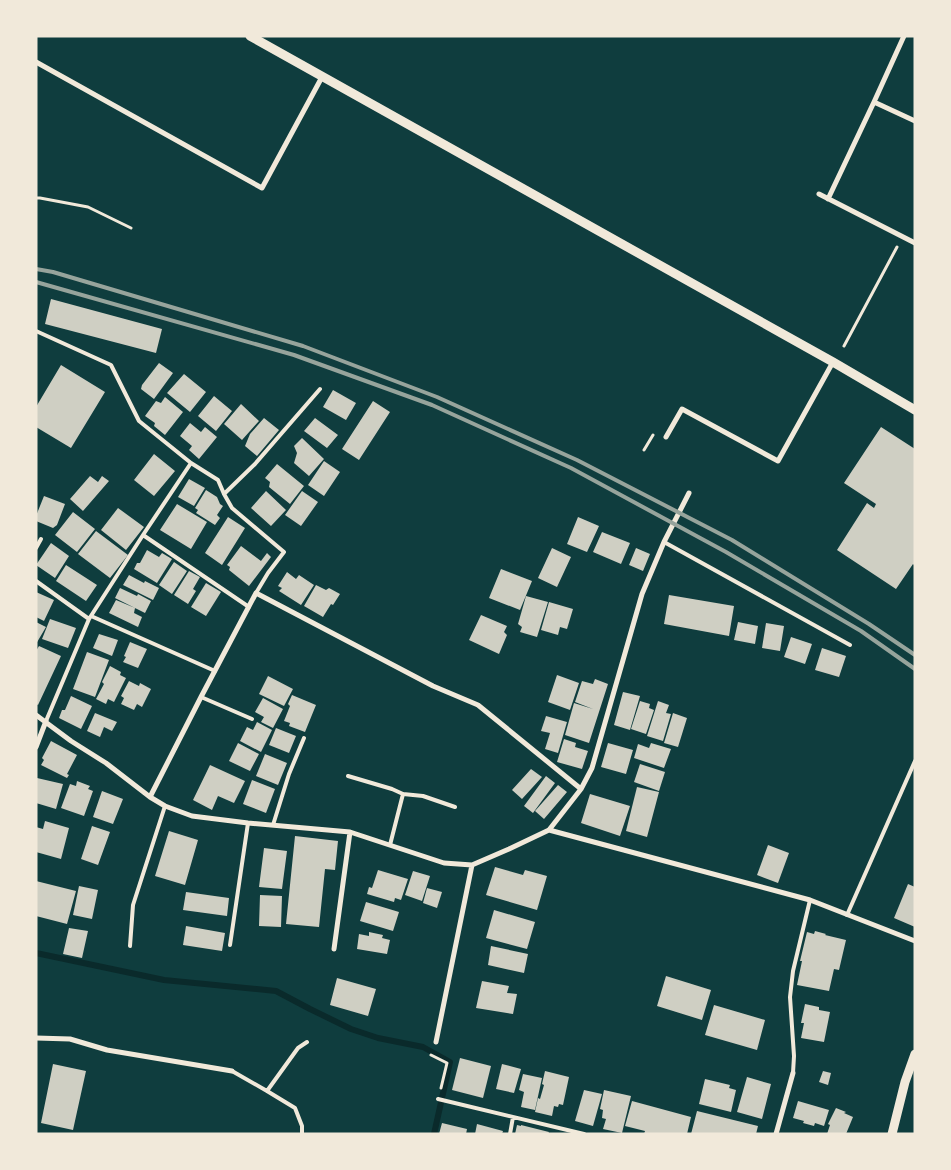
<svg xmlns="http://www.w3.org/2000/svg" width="951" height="1170" viewBox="0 0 951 1170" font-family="'Times New Roman',serif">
	<rect width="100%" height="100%" fill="#0f3d3e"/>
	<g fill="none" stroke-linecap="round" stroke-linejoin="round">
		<path stroke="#0a2a2b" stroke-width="6" d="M36 953 164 980 276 991 310 1009 351 1029 378 1038 423 1047 450 1062 434 1134"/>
	</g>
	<path fill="#cfcfc3" d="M51 299 162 329 156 353 45 324Z
		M159 363 173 373 154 399 141 389 142 385Z
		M61 365 105 392 71 448 36 427V407Z
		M184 374 206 392 190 412 167 393Z
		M333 390 356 403 346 420 323 407Z
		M214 396 232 411 216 431 198 416Z
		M165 397 183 412 165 435 154 426 155 423 145 416 156 401 161 403Z
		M373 401 390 412 359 460 342 449Z
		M241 404 259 421 242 440 224 424Z
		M264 418 279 430 257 456 245 446 250 434Z
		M315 418 338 435 327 448 304 431Z
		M190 423 201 432 205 427 217 437 199 459 189 450 192 446 180 436Z
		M881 427 915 449V566L913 564 896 589 837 550 867 503 874 508 876 504 844 483Z
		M302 438 324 459 309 476 294 463 297 453 294 446Z
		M154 454 175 471 154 496 134 480Z
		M324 461 340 472 324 496 308 485Z
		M277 464 304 486 290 504 269 487 270 482 265 478Z
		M90 476 98 482 102 476 109 481 83 511 70 499Z
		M189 479 205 488 194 506 178 497Z
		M206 490 217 497 220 504 223 506 217 515 220 518 215 525 196 513 198 510 195 508Z
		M266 491 286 510 271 526 251 508Z
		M302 491 318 502 301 526 285 515Z
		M44 496 65 504 57 525 53 528 36 521V516Z
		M177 504 207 522 191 549 160 530Z
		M118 508 144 527 126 550 101 530Z
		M73 512 95 529 77 552 55 535Z
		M228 517 245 528 222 565 205 553Z
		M578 517 599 526 587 552 567 544Z
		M96 531 128 555 110 578 78 554Z
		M602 532 630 543 621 564 593 552Z
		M51 543 69 556 55 578 36 565Z
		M241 546 261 561 267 553 271 557 249 586 229 570 230 567 227 565Z
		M552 548 571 557 557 587 538 578Z
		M636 548 650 554 643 571 629 565Z
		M147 550 159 557 162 553 172 559 157 583 134 569 137 563H140Z
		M174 562 187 571 172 594 159 585Z
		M66 565 97 585 86 601 56 581Z
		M501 569 532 581 520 610 489 598Z
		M189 571 200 577 193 589 196 591 188 604 174 595Z
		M287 572 296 579 299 575 314 585 301 605 279 591 282 588 278 586Z
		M129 575 144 583 145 581 159 588 153 600 123 585Z
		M206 583 221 592 206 616 191 607Z
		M316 585 326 590 329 588 340 594 333 605 331 604 323 617 304 606Z
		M120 588 137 596 138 594 151 601 145 613 115 598Z
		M36 592 54 600 44 621 36 617Z
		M669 595 734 606 729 636 664 624Z
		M526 596 548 602 537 637 520 632 522 627 518 624Z
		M116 600 135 608 134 613 142 617 138 627 109 613Z
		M549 602 573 609 567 629 560 627 558 635 541 630Z
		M481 615 507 626 504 632 507 635 499 654 469 640Z
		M50 619 76 628 68 648 42 639Z
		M36 622 46 627 36 644Z
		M738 622 758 626 755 644 734 640Z
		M766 623 784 626 780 651 762 648Z
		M99 634 118 640 112 656 93 648Z
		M791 637 812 644 805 664 784 657Z
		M130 642 147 649 138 668 123 662 126 657 124 656Z
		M39 646 61 656 38 705 36 704V651Z
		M822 648 846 656 839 677 815 670Z
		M87 652 109 660 95 697 73 689Z
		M110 666 121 672 120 675 126 678 114 702 108 699 106 704 96 699 104 684 102 682Z
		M557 675 579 683 570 710 548 702Z
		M268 676 293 689 284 706 259 694Z
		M595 679 608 684 589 743 565 735 574 703 593 709 575 702 582 681 593 684Z
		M129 681 139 686 140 683 151 689 142 707 137 704 134 710 121 704 124 698 121 696Z
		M623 692 640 696 630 730 614 725Z
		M292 695 316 705 305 732 289 726 290 723 284 721 290 706 288 704Z
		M71 696 92 706 81 729 59 718 62 710H65Z
		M263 698 283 709 273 728 261 722 264 717 255 712Z
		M640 701 650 704 649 708 654 710 646 734 631 729Z
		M658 701 669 705 666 713 671 714 663 741 647 736Z
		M95 713 117 722 112 731 104 727 100 737 87 731Z
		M673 713 687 718 678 747 664 743Z
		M546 716 567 722 558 753 545 749 550 733 541 731Z
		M257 722 272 730 261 752 240 741 247 727 253 730Z
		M276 728 296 736 289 753 269 745Z
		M564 739 576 743 575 747 588 751 582 769 557 762Z
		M51 741 77 755 67 774 69 775 67 778 41 765 44 760 42 758Z
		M238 743 259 754 250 771 229 761Z
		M608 743 633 750 626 774 601 767Z
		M651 743 671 749 664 768 634 758 638 744 649 748Z
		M265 754 287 763 278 785 256 776Z
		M640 764 665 772 659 791 634 782Z
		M210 765 245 781 234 803 218 796 212 810 193 800Z
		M531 769 542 777 522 799 512 790Z
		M546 776 555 783 533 813 524 806Z
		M37 778 63 784 56 809 36 803Z
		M252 780 275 789 266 813 243 804Z
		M77 781 90 786 88 789 93 791 84 816 61 808 70 784 76 786Z
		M558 785 567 792 544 819 535 811Z
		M637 787 659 792 647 837 626 831Z
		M102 791 123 799 113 824 93 817Z
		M590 794 630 806 620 836 581 823Z
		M45 821 69 828 61 859 36 852V827L43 829Z
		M92 826 110 832 98 865 81 859Z
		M169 831 198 840 185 885 155 876Z
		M295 836 338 841 335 870 325 869 319 927 286 924Z
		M768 845 789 853 778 883 757 875Z
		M264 848 287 851 282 889 259 887Z
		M495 867 523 875 525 870 547 876 537 910 486 895Z
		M378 870 408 879 401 900 395 898 394 902 367 894 369 887 372 888Z
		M413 871 430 876 422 901 405 895Z
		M36 881 76 891 67 924 36 916Z
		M908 884 915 887V927L894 918Z
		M79 886 98 890 92 919 73 915Z
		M427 888 442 892 437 908 423 903Z
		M186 892 229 898 227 916 183 910Z
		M260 895 282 896 281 927 259 926Z
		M366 902 399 912 393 931 360 921Z
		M494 910 535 922 527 949 486 938Z
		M186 926 225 933 222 951 183 945Z
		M69 928 88 931 82 958 63 954Z
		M815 931 826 934 825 935 846 940 839 970 834 969 829 991 797 985 802 961H800L807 932 814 934Z
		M369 932 383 935 382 938 390 940 387 954 357 949 359 934 369 936Z
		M491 946 528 954 524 973 488 965Z
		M666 976 711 990 702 1020 657 1006Z
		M337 978 376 989 368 1016 330 1005Z
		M482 981 509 986 507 993 517 994 513 1014 476 1008Z
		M805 1004 819 1007V1010L830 1012 824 1042 801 1038 804 1023H801Z
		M714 1005 765 1020 757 1050 705 1035Z
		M460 1058 491 1066 483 1098 452 1090Z
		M53 1064 86 1071 73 1130 41 1123Z
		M502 1064 521 1069 514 1093 496 1089Z
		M545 1071 569 1077 563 1105 559 1104 558 1107 554 1106 552 1116 535 1112 538 1098 540 1099 544 1085 542 1084Z
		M823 1071 831 1073 828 1085 819 1082Z
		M523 1074 542 1078 535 1110 521 1107 524 1092 519 1090Z
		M747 1077 771 1084 762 1119 737 1112Z
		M705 1079 730 1085 729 1088 736 1090 731 1112 699 1104Z
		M584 1090 602 1094 593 1126 575 1121Z
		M604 1090 631 1096 622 1133 603 1129 606 1119 602 1118 603 1110 600 1109Z
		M632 1101 691 1117 687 1134H644L645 1131 625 1126Z
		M798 1101 829 1110 824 1126 815 1123 814 1126 803 1123 804 1121 793 1118Z
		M836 1108 846 1112 844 1113 853 1117 846 1134H827L830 1125 828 1124Z
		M697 1111 758 1126 756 1134H691Z
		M442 1123 467 1129 466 1134H439Z
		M477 1124 503 1131 502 1134H475Z
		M517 1125 521 1126V1125L549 1132 548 1134H515Z"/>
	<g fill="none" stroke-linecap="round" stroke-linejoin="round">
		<path stroke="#f1e9da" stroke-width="3" d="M36 198H40L88 207 131 228
			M844 346 897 247
			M644 450 653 435
			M431 1055 447 1063 441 1088"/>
		<path stroke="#f1e9da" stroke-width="4" d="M36 331 111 365 139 421 191 463 143 535 89 619 46 721
			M191 463 218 480 224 494 232 508 284 552 268 573 256 593
			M224 494 255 464 320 389
			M143 535 249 607
			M664 542 850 645
			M36 548 41 539
			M36 581 89 619
			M91 616 215 671
			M201 697 252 719
			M348 776 392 789 403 794 423 796 455 807
			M273 825 289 774 304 738
			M390 845 403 794
			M847 915 915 761
			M230 945 248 823
			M130 946 133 905 165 806
			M232 1071 267 1091 295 1108 302 1126V1134
			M793 1073 794 1056 790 997 793 971 810 900
			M267 1091 298 1048 307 1042
			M438 1099 584 1134
			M510 1134 513 1117"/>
		<path stroke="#f1e9da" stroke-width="5" d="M36 62 262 188 322 77
			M874 102 915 121
			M819 194 915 243
			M828 199 874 102 904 36
			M666 437 682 409 778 461 833 362
			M36 715 71 741 106 763 150 797 165 806 192 816 248 823 350 832 444 863 472 865 509 849 549 830 810 900 915 941
			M36 747 46 721
			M150 797 201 697 256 593 433 686 478 705 581 789
			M549 830 581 789 592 768 642 594 664 542 689 493
			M334 949 350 832
			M36 1038 70 1039 107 1050 232 1071
			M436 1042 472 865
			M776 1134 793 1073"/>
		<path stroke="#f1e9da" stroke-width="9" d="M250 36 833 362 915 410
			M892 1134 905 1082 915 1054"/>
		<path stroke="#97a49c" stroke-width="4" d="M36 269 53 272 303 346 437 397 577 460 732 540 869 624 915 655
			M36 282 294 355 432 405 571 468 726 552 861 631 915 669"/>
	</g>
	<rect width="951" height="1170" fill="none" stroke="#f1e9da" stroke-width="75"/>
</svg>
